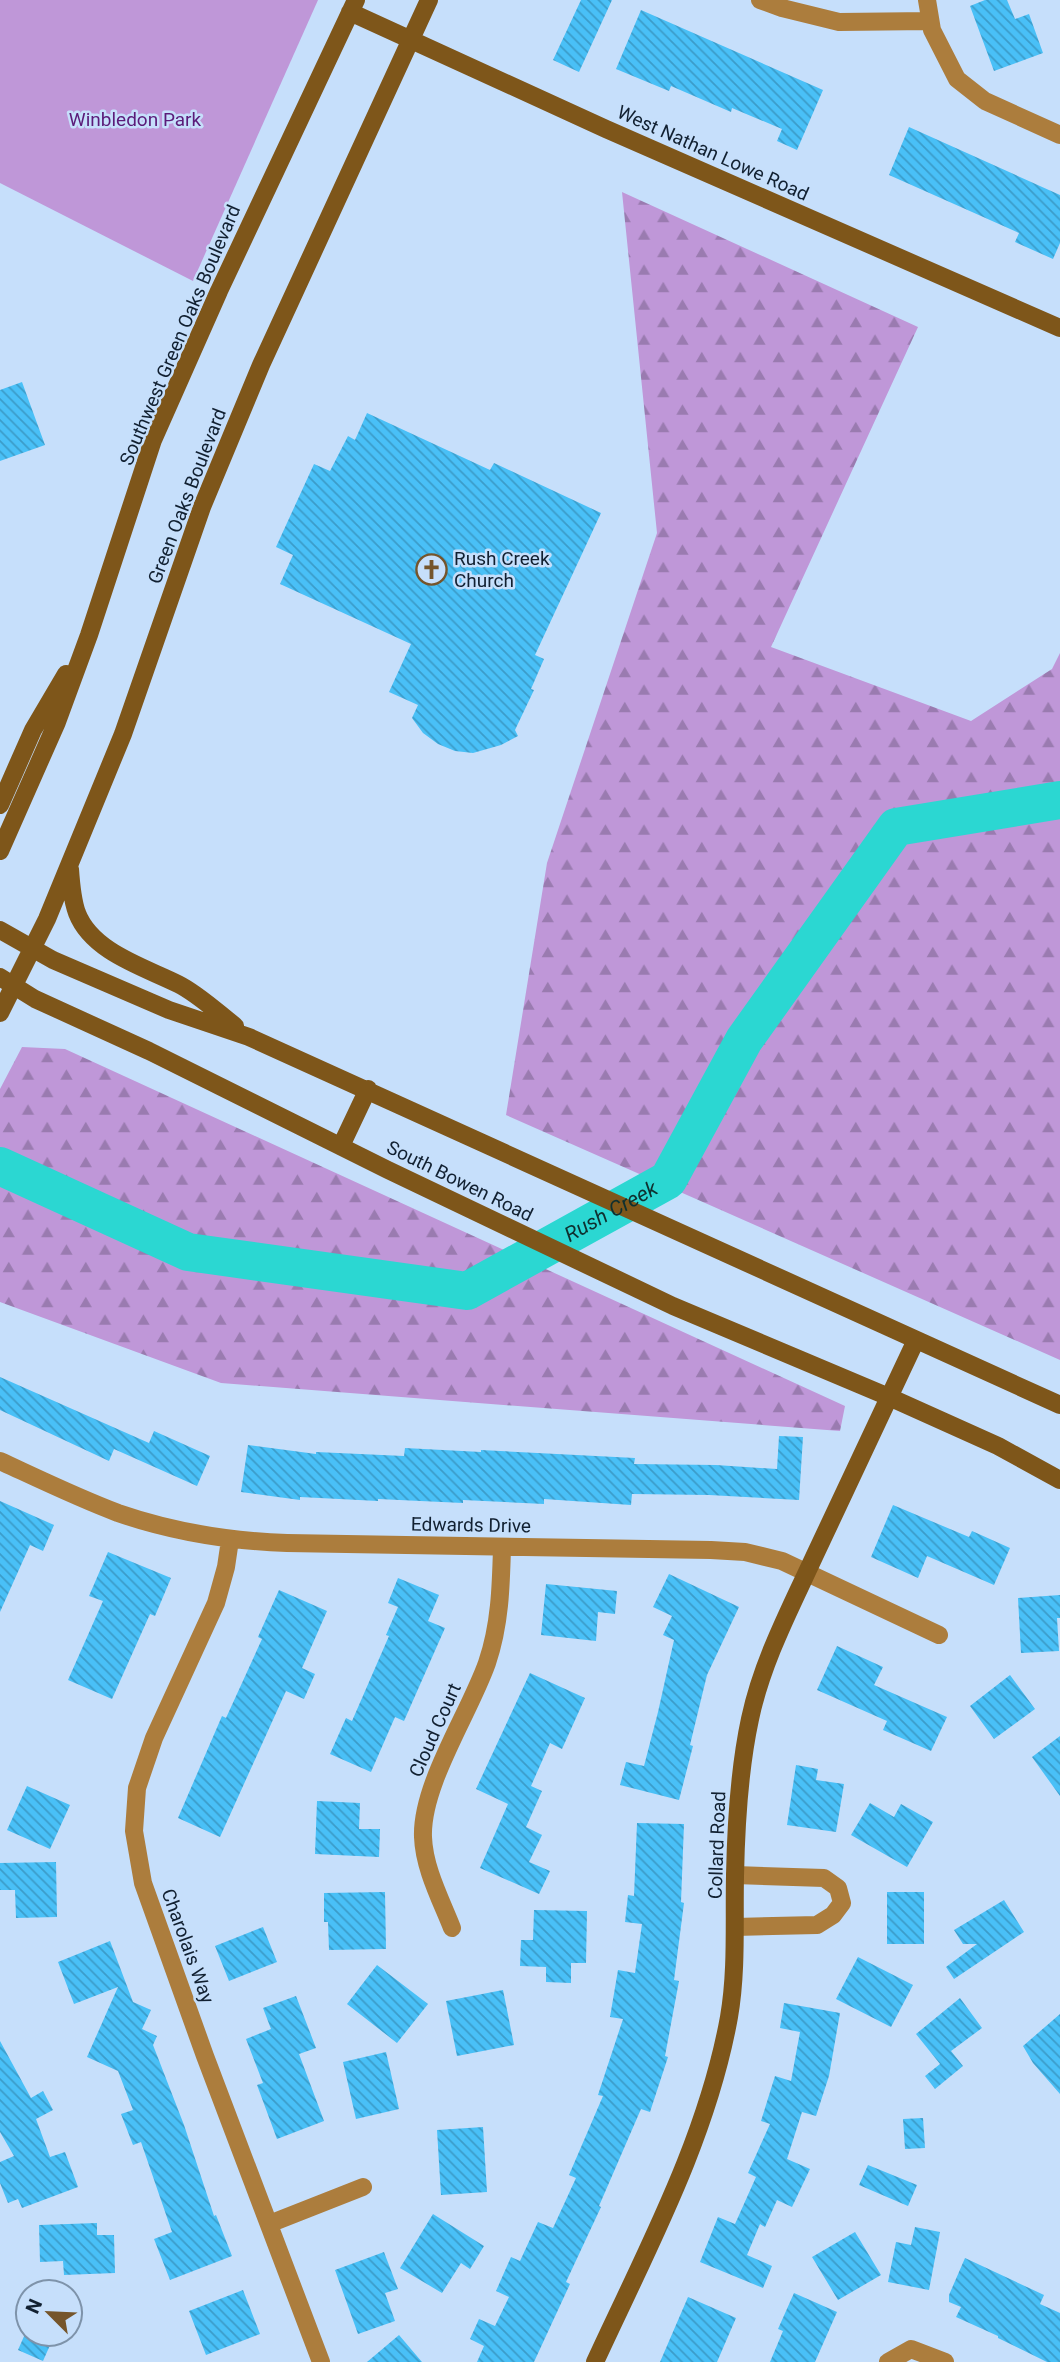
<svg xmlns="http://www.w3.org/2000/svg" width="1060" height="2362" viewBox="0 0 1060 2362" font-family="Roboto,sans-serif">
	<defs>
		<pattern id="forest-firs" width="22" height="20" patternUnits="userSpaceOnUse" patternTransform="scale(1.75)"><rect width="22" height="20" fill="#bf97d8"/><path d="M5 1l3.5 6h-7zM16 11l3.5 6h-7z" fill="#9a7bb0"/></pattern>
		<pattern id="building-back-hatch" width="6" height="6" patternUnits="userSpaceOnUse" patternTransform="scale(1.75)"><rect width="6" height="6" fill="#49c0f7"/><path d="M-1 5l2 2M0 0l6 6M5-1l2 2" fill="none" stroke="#3b9cc9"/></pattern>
	</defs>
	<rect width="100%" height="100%" fill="#c6dffb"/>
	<path fill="url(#forest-firs)" d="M622 192 918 327 771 647 971 721 1052 669 1060 653V1360L506 1115 547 863 657 533Z
		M22 1047 65 1049 845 1406 840 1431 221 1383 0 1302V1089Z"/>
	<path fill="#bf97d8" d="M0 0H318L193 281 0 183Z"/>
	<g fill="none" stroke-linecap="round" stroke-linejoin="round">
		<path stroke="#2bd7d2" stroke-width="38" id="s1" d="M0 1166 188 1252 467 1291 668 1180 744 1040 896 827 1060 800"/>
	</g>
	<path fill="url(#building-back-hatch)" d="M581 0H612L579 72 553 60Z
		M985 0H1007L1015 19 1029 14 1043 53 994 71 970 6Z
		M641 10 823 90 797 150 777 141 782 129 732 108 731 112 671 86 669 91 616 69Z
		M909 127 1060 195V243L1053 259 1015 242 1019 233 889 175Z
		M22 382 45 445 0 461V390Z
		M367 413 490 470 494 463 601 513 535 655 544 659 531 689 534 690 515 730 518 736 501 745 473 753 455 751 438 744 423 733 412 718 418 705 389 692 411 644 280 584 293 555 276 547 314 464 330 471 348 436 355 440Z
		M0 1377 149 1443 154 1431 210 1456 197 1486 114 1449 109 1461 0 1410Z
		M779 1436 803 1437 799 1500 709 1495 632 1494 631 1505 544 1499V1504L463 1500V1503L378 1499V1501L300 1497V1500L241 1492 248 1445 316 1454V1452L404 1456 405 1448 481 1452V1450L635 1458 634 1464 716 1465 777 1469Z
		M0 1501 54 1525 43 1551 30 1545 0 1612Z
		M893 1505 969 1537 972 1531 1010 1548 994 1585 927 1556 918 1578 871 1557Z
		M108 1552 171 1578 155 1616 150 1614 112 1699 68 1680 103 1601 89 1596Z
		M669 1574 739 1607 707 1675 690 1745 693 1746 679 1800 620 1785 626 1762 644 1766 658 1712 674 1640 663 1635 672 1616 653 1607Z
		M398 1578 439 1595 428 1621 445 1628 404 1721 395 1717 371 1772 330 1754 346 1718 352 1721 389 1636 386 1635 398 1607 388 1603Z
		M546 1584 617 1591 615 1614 598 1612 596 1641 541 1635Z
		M279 1590 327 1611 302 1668 315 1674 304 1699 286 1691 220 1837 178 1818 222 1716 226 1718 262 1639 258 1637Z
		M1060 1595V1618H1057L1059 1651 1021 1653 1018 1598Z
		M837 1646 883 1667 874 1685 947 1717 931 1751 883 1730 887 1721 817 1690Z
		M530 1673 585 1698 562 1749 550 1743 531 1786 542 1791 526 1827 542 1835 529 1862 550 1871 539 1894 480 1868 508 1804 476 1789Z
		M1010 1675 1035 1709 994 1739 970 1706Z
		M1060 1736V1796L1032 1757Z
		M796 1765 818 1769 816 1780 844 1784 836 1832 787 1825Z
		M27 1786 70 1805 50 1849 7 1830Z
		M317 1801 360 1803 359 1829H380L379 1857 315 1854Z
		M870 1803 894 1817 901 1804 933 1822 907 1867 851 1835Z
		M637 1823 684 1824 681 1902 684 1903 674 1980 679 1981 665 2056 668 2057 650 2112 641 2109 599 2206 601 2207 566 2282 570 2284 534 2362H477L484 2346 470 2339 479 2319 495 2326 509 2297 496 2291 511 2257 520 2261 538 2222 553 2228 576 2178 569 2175 603 2096 598 2095 623 2019 610 2017 618 1970 635 1973 642 1924 625 1922 628 1895 634 1896Z
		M56 1862 57 1917 16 1918 15 1890H0V1863Z
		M385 1892 386 1949 329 1950 328 1922H324V1893Z
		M887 1892H924V1944H887Z
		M1004 1900 1024 1932 954 1979 946 1967 977 1944H963L954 1930Z
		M534 1910 587 1911 586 1963H571V1983L546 1982V1967L520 1966 521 1940H533Z
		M263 1927 277 1962 229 1981 215 1946Z
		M110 1941 133 2002 151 2010 142 2029 157 2036 153 2045 184 2125 214 2216 216 2215 232 2256 170 2280 154 2239 172 2232 141 2142 133 2145 121 2114 133 2110 118 2071 87 2057 118 1987 74 2004 58 1962Z
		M858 1957 913 1985 891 2027 836 1999Z
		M377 1965 428 2004 397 2043 347 2004Z
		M503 1990 514 2045 457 2056 446 2001Z
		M296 1996 316 2048 299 2054 324 2121 277 2139 257 2085 263 2083 246 2039 271 2029 263 2008Z
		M960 1998 982 2028 951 2051 963 2066 935 2089 925 2076 940 2064 916 2034Z
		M784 2003 840 2013 829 2076 816 2116 802 2112 787 2159 810 2169 792 2207 777 2200 765 2227 760 2224 747 2255 772 2266 763 2288 700 2262 718 2217 735 2224 756 2177 748 2173 770 2124 761 2121 775 2076 791 2081 800 2032 780 2028Z
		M1060 2014V2094L1033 2063 1023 2046Z
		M0 2041 31 2098 43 2091 53 2110 36 2119 50 2157 65 2152 78 2187 22 2208 18 2199 8 2203 0 2183V2162L14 2156 0 2132Z
		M386 2052 399 2109 356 2119 343 2062Z
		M923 2118 925 2148 905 2149 903 2119Z
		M483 2127 487 2192 441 2195 437 2130Z
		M868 2165 917 2185 908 2206 859 2185Z
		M433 2214 484 2246 470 2269 461 2263 442 2293 400 2268Z
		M97 2223V2235H114L115 2273 64 2275 63 2261 40 2262 39 2225Z
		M915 2227 940 2232 929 2290 888 2282 896 2242 911 2245Z
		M855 2232 881 2275 838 2300 812 2257Z
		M384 2252 398 2289 385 2293 395 2321 358 2334 335 2270Z
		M965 2258 1044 2295 1040 2304 1060 2313V2362H1047L998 2338V2336L956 2317 961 2307 949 2302V2295Z
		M243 2290 260 2334 206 2355 189 2311Z
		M794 2293 837 2312 815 2362H770L783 2331 778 2329Z
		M688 2297 736 2318 717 2362H660Z
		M25 2334H55L43 2361 18 2350Z
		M399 2335 422 2362H367Z"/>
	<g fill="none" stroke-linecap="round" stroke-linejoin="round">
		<path stroke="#ac7d3d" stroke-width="18" d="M760 0 782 8 839 22 930 21
			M927 0 932 30 957 79 985 101 1060 135
			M0 1461C39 1479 78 1498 118 1513 173 1532 229 1541 287 1543L711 1550 745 1552 782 1561 939 1635
			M230 1540 226 1567 216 1603 154 1738 137 1788 134 1831 143 1883 205 2056 321 2362
			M735 1927 817 1925 833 1915 842 1903 838 1888 824 1878 735 1875
			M452 1928C441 1900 424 1868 423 1837 421 1785 469 1714 487 1663 500 1625 501 1586 502 1547
			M269 2224 363 2187
			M888 2362 911 2349 945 2362"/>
		<path stroke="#7e561a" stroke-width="18" d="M350 12 606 129 1060 328
			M0 805 33 730 66 674
			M0 851 57 722 89 635 153 440 219 291 356 0
			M70 869C71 884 72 899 77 913 92 952 144 967 178 984 198 994 217 1012 235 1026
			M0 930 53 960 169 1010 249 1037 1060 1405
			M0 977 35 999 149 1051 388 1170 673 1306 889 1397 998 1446 1060 1480
			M0 1013 47 919 123 734 202 507 261 365 429 0
			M341 1146 368 1089
			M595 2362C646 2251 707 2139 729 2017 737 1971 734 1923 735 1876 736 1823 739 1770 750 1719 762 1662 790 1609 814 1557 848 1484 882 1412 916 1340"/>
	</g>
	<defs>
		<symbol id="church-ring" viewBox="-11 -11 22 22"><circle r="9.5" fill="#c6dffb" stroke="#75552b" stroke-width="1.5"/><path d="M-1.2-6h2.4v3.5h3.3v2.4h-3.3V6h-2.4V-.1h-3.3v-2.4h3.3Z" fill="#75552b"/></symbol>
	</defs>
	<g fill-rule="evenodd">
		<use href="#church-ring" x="414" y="552" width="35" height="35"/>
	</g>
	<g text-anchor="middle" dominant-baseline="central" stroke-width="5" stroke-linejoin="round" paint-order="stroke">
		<g font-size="19" fill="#5b1b79" stroke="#c6dffb">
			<text x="135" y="119">Winbledon Park</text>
		</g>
		<g font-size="19" fill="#112031" stroke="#c6dffb">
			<text transform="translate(713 153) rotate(24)">West Nathan Lowe Road</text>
			<text transform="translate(180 335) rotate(-67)">Southwest Green Oaks Boulevard</text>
			<text transform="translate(187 496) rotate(-69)">Green Oaks Boulevard</text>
			<text transform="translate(460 1181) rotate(26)">South Bowen Road</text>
			<text transform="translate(471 1525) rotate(1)">Edwards Drive</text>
			<text transform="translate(435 1730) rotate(-66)">Cloud Court</text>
			<text transform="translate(717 1845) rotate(-88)">Collard Road</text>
			<text transform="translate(188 1946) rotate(70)">Charolais Way</text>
		</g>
		<g font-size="19" fill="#112031" stroke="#c6dffb" text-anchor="start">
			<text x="454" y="558">Rush Creek<tspan x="454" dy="22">Church</tspan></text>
		</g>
		<g font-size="21" font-style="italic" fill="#0f302f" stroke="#c6dffb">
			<text stroke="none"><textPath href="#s1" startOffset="653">Rush Creek</textPath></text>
		</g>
	</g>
	<g transform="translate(49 2313) rotate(294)"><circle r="33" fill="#c6dffb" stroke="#7e93aa" stroke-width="2"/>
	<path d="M0-5L12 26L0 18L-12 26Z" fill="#75552b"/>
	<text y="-10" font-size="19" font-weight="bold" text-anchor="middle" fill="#112031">N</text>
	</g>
</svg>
